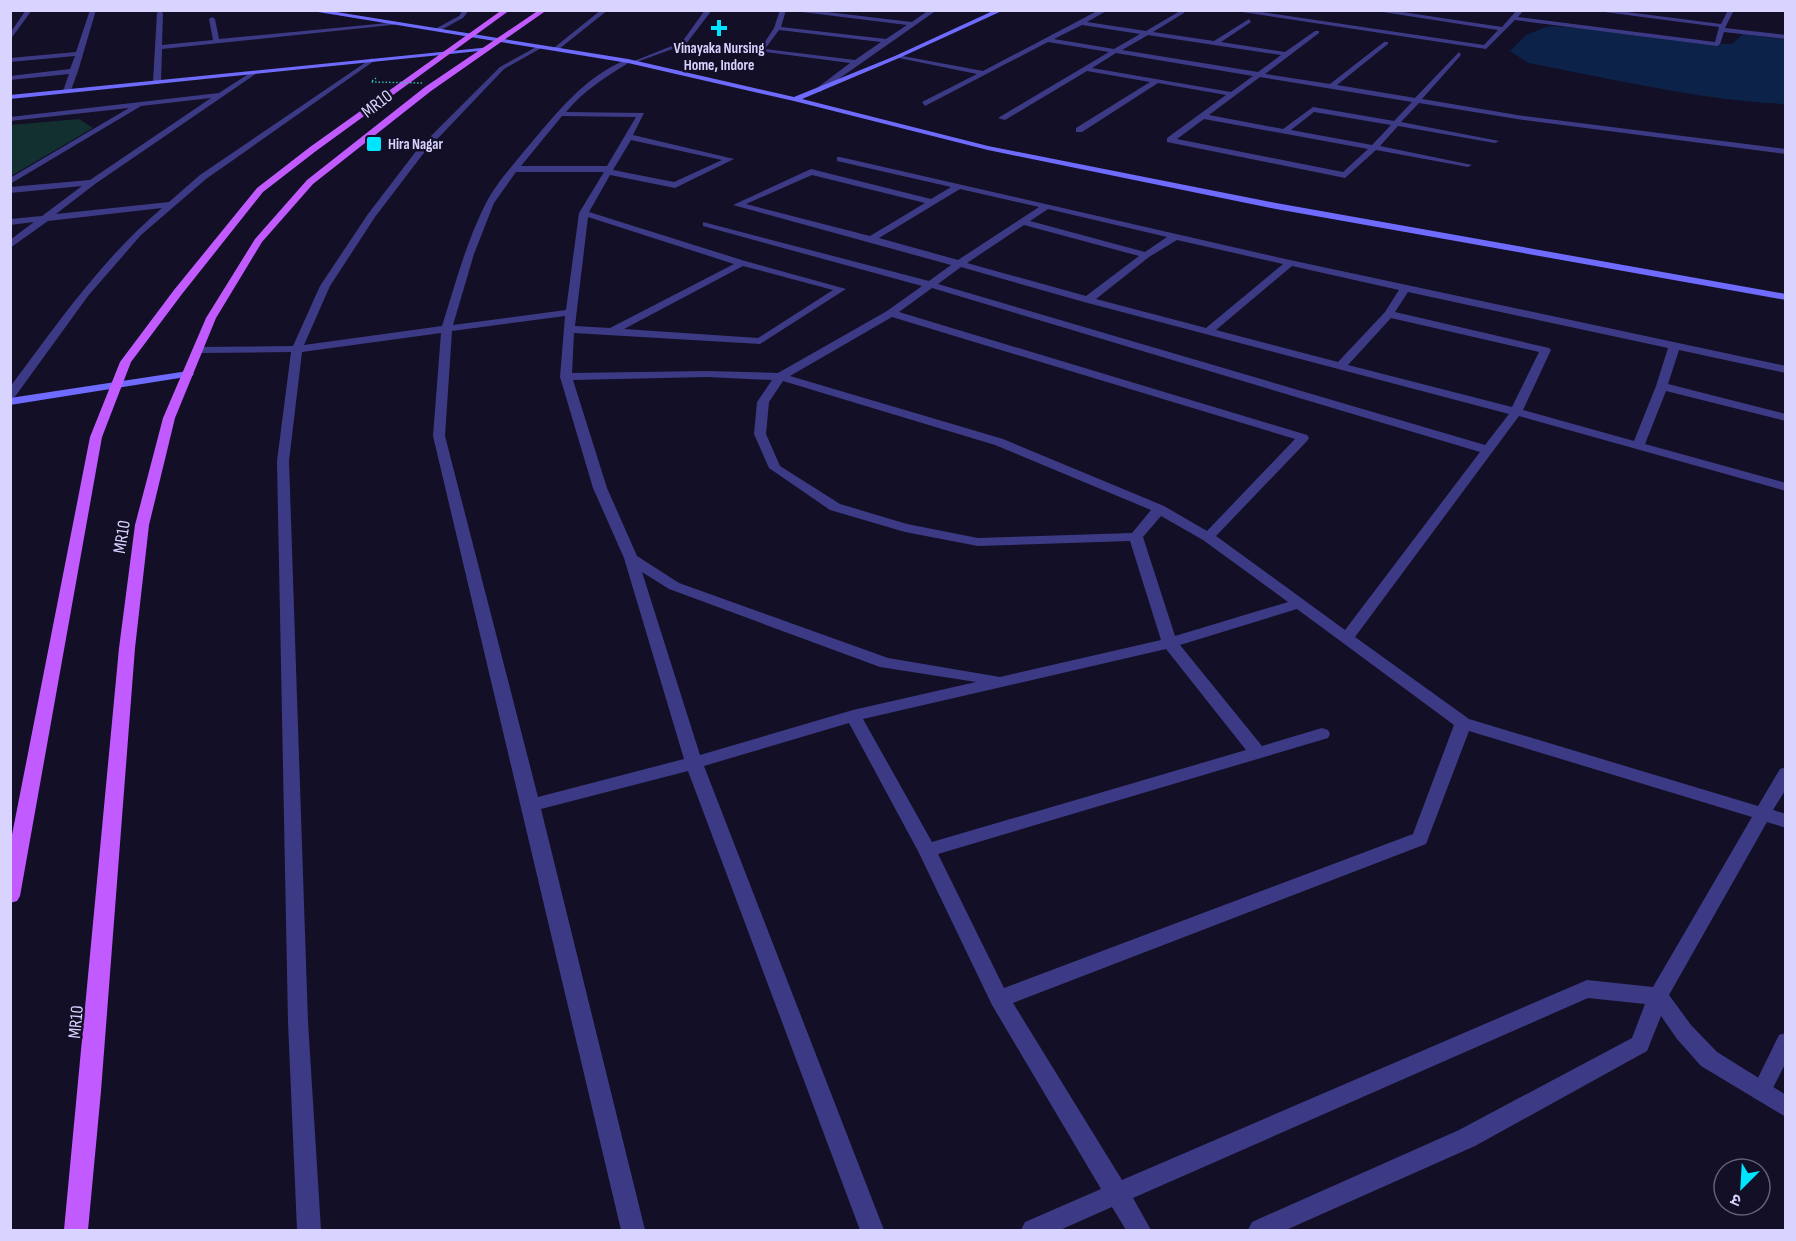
<svg xmlns="http://www.w3.org/2000/svg" width="1796" height="1241" viewBox="0 0 1796 1241" font-family="'Sofia Sans Condensed','Noto Sans Devanagari',sans-serif">
	<rect width="100%" height="100%" fill="#130f26"/>
	<path fill="#12302f" d="M79 119 93 128 11 176V125Z"/>
	<path fill="#0c2248" d="M1549 26 1594 29 1713 44H1732L1743 34 1785 39V104C1699 100 1613 79 1528 63L1510 51 1526 35Z"/>
	<g fill="none" stroke-linecap="round" stroke-linejoin="round">
		<path fill="#3d3a85" fill-rule="evenodd" d="M1786 1033V1062L1768 1098 1761 1101 1754 1098 1751 1092 1754 1086 1779 1035Z"/>
		<path fill="#3d3a85" fill-rule="evenodd" d="M26 10H32L10 40V33Z
			M90 10H96L78 71 70 93 63 91 69 74 10 80V76L70 69 75 56 10 62V58L76 52Z
			M463 10H469L463 18 439 31H435V29L459 16Z
			M601 10H608L559 49H555V47Z
			M705 10H712L686 44 634 63V61L682 42Z
			M780 10H786L781 27 886 39 907 25 786 10H810L912 22 929 10H937L820 92 817 88 850 63 759 51 774 28ZM779 30 881 42 855 60 765 49Z
			M1099 10H1108L1087 22 1146 31 1180 11H1184V13L1153 32 1214 41 1249 19 1251 22 1221 42 1285 52 1315 31H1319V33L1265 74 1330 84 1384 42H1388V44L1337 85 1415 98 1459 52 1461 55 1422 99 1517 115 1786 149V154L1517 119 1419 103 1401 122 1499 141 1495 143 1398 126 1380 146 1472 165 1468 167 1376 150 1345 178 1167 142V138L1226 95 1158 83 1082 132H1076V128L1150 82 1087 71 1005 120 998 118 1109 52 1048 42 925 106 922 102 977 74 894 57 897 55 983 71ZM1082 25 1140 34 1114 49 1054 39ZM1148 35 1281 55 1258 72 1122 50ZM1116 53 1253 76 1231 92 1092 68ZM1260 77 1412 102 1394 121 1313 107 1283 129 1209 115ZM1314 112 1391 125 1372 145 1291 130ZM1204 119 1368 149 1343 172 1177 139Z
			M1229 10H1248L1484 45 1498 30 1370 10H1389L1502 27 1517 10H1524L1518 17 1715 42 1719 27 1589 10H1611L1721 24 1728 10H1734L1725 28 1786 35V39L1724 32 1720 44 1717 46 1515 20 1486 49Z
			M160 11 163 13 162 45 213 40 209 19 212 17 215 19 219 39 398 22 401 24 162 49 161 82 157 84 153 82 157 13Z
			M538 46 543 47 504 69 423 154 375 217 330 286 304 345 442 326C455 285 466 243 485 205 495 185 512 166 526 149 556 114 583 77 628 59L630 62C606 77 584 90 566 112L644 113 633 135 734 159 675 188 610 175 589 212 745 261 846 289 760 344 574 333 572 373 707 371 778 373 887 311 922 286 703 226V222L929 281 951 265 733 205 811 169 931 199 951 187 837 161V157H840L1290 260 1786 366V373L1679 350 1668 384 1786 414V421L1666 391 1645 444 1786 483V491L1519 416 1355 637 1469 719 1758 806 1780 769 1786 767V789L1773 810 1786 814V828L1767 822 1669 995 1691 1025 1717 1052 1786 1095V1117L1701 1066 1677 1039 1661 1016 1647 1051 1475 1146 1286 1230H1248L1252 1222 1459 1130 1632 1038 1645 1004 1588 998 1133 1198 1151 1230H1126L1112 1207 1060 1230H1021L1025 1222 1101 1189 992 1005 918 851 849 723 704 766 884 1230H860L688 771 541 809 645 1230H621L433 436 441 333 302 352 289 461 308 1022 321 1230H297L288 1022 277 461 291 352 198 353 192 350 198 347 293 346 320 286 368 214 417 150 500 67ZM562 116 636 117 607 166H521ZM631 140 722 160 674 182 613 170ZM516 172H604L579 213 566 310 453 325 474 254 494 203ZM812 175 925 203 870 236 746 204ZM960 189 1039 207 958 260 879 238ZM1048 209 1167 237 1145 252 1030 221ZM588 217 734 264 610 328 575 326ZM1024 225 1139 256 1086 296 967 263ZM1177 240 1283 264 1206 328 1096 299 1149 257ZM743 266 833 290 758 338 624 329ZM1292 266 1399 290 1385 312 1338 362 1216 330ZM961 267 1084 302 1509 414 1485 445 938 284ZM932 288 1480 452 1345 630 1216 536 1307 441 1309 438 1307 435 899 312ZM1408 292 1668 348 1656 386 1634 441 1523 410 1551 350 1549 348 1395 312ZM565 316 560 377 593 488 624 558 684 759 538 797 445 436 452 331ZM892 317 1295 439 1207 531 1164 506 1003 439 790 376ZM1391 318 1539 352 1512 407 1348 365ZM707 377 772 380 757 402 754 434 769 468 830 510 905 532 978 546 1130 541 1161 640 1000 677 888 658 679 583 637 556 607 488 573 380ZM783 381 995 445 1151 510 1132 533 978 538 907 524 840 504 780 466 766 434 769 402ZM1161 516 1203 540 1288 602 1175 636 1143 537ZM642 572 669 589 880 667 976 682 853 710 700 755ZM1297 609 1454 725 1413 834 1004 988 938 854 1328 738 1330 734 1328 730 1322 728 1262 746 1180 645ZM1166 649 1246 750 932 842 863 719ZM1469 731 1752 817 1653 987 1587 980 1580 983 1122 1180 1013 1003 1426 844Z
			M372 58 374 61 206 179 141 235 88 296 14 398 10 399V387C57 324 102 259 162 208L48 221 10 248V240L34 222 10 225V219L42 216 82 186 10 193V187L90 180 211 98 141 106 10 184V178L129 108 10 121V117L219 93 253 71H257V73L95 184 56 214 169 202 200 175Z"/>
		<path fill="#6f6bff" fill-rule="evenodd" d="M306 10H324L628 59 794 97 895 56 995 10H1004L899 58 802 99 988 146 1276 203 1786 294V300L1276 209 988 150 794 101 628 63Z
			M491 47 489 50 10 99V95Z
			M188 371 194 374 192 376 10 405V398Z"/>
		<path fill="#c25bff" fill-rule="evenodd" d="M502 10H510L316 151 263 192 182 294 131 362 102 437 20 896 17 901 10 903V845L90 437 120 362 174 290 257 188 310 147Z
			M539 10H547L431 91 313 184 262 242 216 318 175 418 149 525 135 648 101 1091 88 1230H64L119 648 135 525 163 418 206 318 255 239 307 180 425 87Z"/>
		<path stroke="#2fb8b0" stroke-width="1.5" stroke-dasharray="1.5 2" stroke-linecap="butt" d="M376 78 371 82 422 83"/>
	</g>
	<g fill="#00e5ff" stroke="#130f26" stroke-width="2">
		<path d="M716 19h6v6h6v6h-6v6h-6v-6h-6v-6h6z"/>
		<rect x="366" y="136" width="16" height="16" rx="3"/>
	</g>
	<g text-anchor="middle" dominant-baseline="central" stroke-width="5" stroke-linejoin="round" paint-order="stroke">
		<g font-size="15" font-weight="bold" fill="#d9d4ff" stroke="#130f26">
			<text x="719" y="48">Vinayaka Nursing<tspan x="719" dy="17">Home, Indore</tspan></text>
			<text x="388" y="144" text-anchor="start">Hira Nagar</text>
		</g>
		<g font-size="18" fill="#d9d4ff" stroke="#130f26">
			<text transform="translate(377 104) rotate(-38)">MR10</text>
			<text transform="translate(122 537) rotate(-81)">MR10</text>
			<text transform="translate(76 1022) rotate(-85)">MR10</text>
		</g>
	</g>
	<rect width="1796" height="1241" fill="none" stroke="#d9d4ff" stroke-width="24"/>
	<g transform="translate(1742 1187) rotate(204)"><circle r="28" fill="#130f26" stroke="#625e7d" stroke-width="1.5"/>
	<path d="M0-4.5L10 22L0 15L-10 22Z" fill="#00e5ff"/>
	<text y="-9" font-size="16" font-weight="bold" text-anchor="middle" fill="#d9d4ff">उ</text>
	</g>
</svg>
